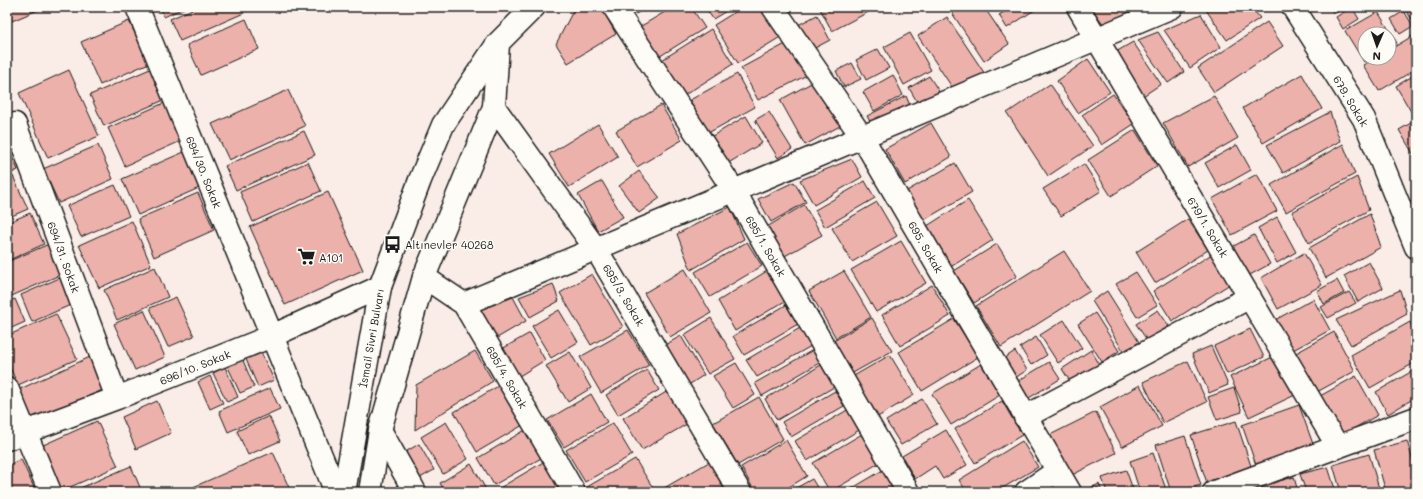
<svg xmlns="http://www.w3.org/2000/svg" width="1423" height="499" viewBox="0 0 1423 499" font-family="Mali,sans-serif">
	<rect width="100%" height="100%" fill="#faede8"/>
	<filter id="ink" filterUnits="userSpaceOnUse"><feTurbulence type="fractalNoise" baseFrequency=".025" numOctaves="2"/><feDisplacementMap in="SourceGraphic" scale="8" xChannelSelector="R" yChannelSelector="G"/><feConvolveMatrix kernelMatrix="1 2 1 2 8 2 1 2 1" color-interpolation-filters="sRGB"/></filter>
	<g filter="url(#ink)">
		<path fill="#ecb1aa" stroke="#1c1c1c" d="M7 7H45L12 21Z
			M160 7H186L164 17Z
			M197 7H241L244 13 180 41 170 19Z
			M575 7H601L616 34 568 63 556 44Z
			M631 7H647L636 14Z
			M673 7H691L705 28 657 58 638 28Z
			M705 7H733L713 19Z
			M743 7H764L782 36 738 63 714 25Z
			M819 7H878L832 31Z
			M948 7H984L1009 44 984 61Z
			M1012 7H1039L1007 28 999 15Z
			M1091 7H1138L1106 28Z
			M1214 7H1251L1260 18 1227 40 1206 10Z
			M1330 7H1345L1334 14Z
			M1352 7 1359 19 1343 29 1336 17Z
			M1404 7H1416V26Z
			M1404 11 1413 26 1400 34 1391 19Z
			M1378 12 1397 43 1389 48V34H1365V58H1372L1364 62 1345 31Z
			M1201 14 1221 47 1190 68 1164 30Z
			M817 15 830 40 811 50 798 25Z
			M947 17 985 74 956 93 918 36Z
			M246 19 259 49 201 75 187 45Z
			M129 21 149 63 100 85 81 42Z
			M1267 22 1283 46 1214 92 1198 68Z
			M711 29 733 64 680 98 657 63Z
			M1158 32 1184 72 1168 83 1138 40Z
			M910 33 931 70 904 85 884 47Z
			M1416 34V69L1379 91 1363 65 1376 58H1389V50Z
			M791 41 809 74 758 100 741 68Z
			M1133 42 1161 84 1143 96 1114 53Z
			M878 49 889 68 866 80 856 60Z
			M1088 59 1110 92 1078 113 1057 81Z
			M852 63 861 79 844 87 836 71Z
			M150 69 164 100 104 126 90 95Z
			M69 70 99 136 48 158 19 93Z
			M737 74 755 107 708 133 690 100Z
			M1302 74 1322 109 1263 143 1243 108Z
			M1416 74V113L1413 115 1396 86Z
			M893 75 903 95 874 111 863 92Z
			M929 76 940 93 919 105 909 88Z
			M815 81 840 126 805 145 780 100Z
			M1050 84 1093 146 1048 176 1007 113Z
			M288 90 305 126 229 160 212 124Z
			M1113 94 1134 124 1102 145 1082 115Z
			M906 96 911 108 873 127 867 116Z
			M1214 96 1238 138 1188 167 1163 123Z
			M164 103 181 141 125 166 108 128Z
			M661 105 682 140 637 167 616 131Z
			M769 112 792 149 778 158 755 120Z
			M1330 112 1340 141 1283 173 1267 145Z
			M746 116 762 143 725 165 709 138Z
			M1416 120V156L1415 157 1399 130Z
			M931 123 951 157 905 184 885 149Z
			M598 124 618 157 569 187 549 154Z
			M1135 130 1157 166 1111 196 1088 160Z
			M304 131 315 155 236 190 225 166Z
			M1343 144 1355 174 1286 212 1271 185Z
			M7 145 18 170 7 175Z
			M98 145 113 179 59 203 43 169Z
			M1237 145 1251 170 1219 188 1205 163Z
			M184 152 199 188 138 215 122 179Z
			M852 159 862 177 814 205 800 180Z
			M308 162 321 191 253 222 240 192Z
			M955 163 972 192 917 224 900 195Z
			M1084 164 1101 191 1061 216 1043 189Z
			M639 171 660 198 639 213 619 186Z
			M1257 174 1277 211 1232 235 1212 199Z
			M13 176 28 209 7 218V179Z
			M1357 177 1369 210 1309 243 1292 212Z
			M602 181 623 217 598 231 578 195Z
			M865 181 875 198 825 227 815 210Z
			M794 182 806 202 771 222 758 199Z
			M115 185 129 216 81 237 67 206Z
			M328 192 363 270 285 305 250 227Z
			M198 193 214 230 154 257 138 219Z
			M968 200 993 240 949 268 924 228Z
			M877 202 897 236 852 262 832 228Z
			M804 205 822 235 783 257 765 228Z
			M730 207 744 239 691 270 677 234Z
			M30 213 44 244 7 261V223Z
			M1370 214 1381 247 1326 278 1309 248Z
			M1277 217 1296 252 1277 263 1258 228Z
			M1188 219 1208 250 1155 283 1136 252Z
			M132 221 151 265 99 288 79 245Z
			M1254 235 1270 264 1248 276 1232 247Z
			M901 241 926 283 876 312 851 270Z
			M747 242 762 266 710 297 695 272Z
			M49 244 62 274 7 298V262Z
			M997 244 1017 276 974 303 954 271Z
			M1064 251 1090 291 1001 347 976 306Z
			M1304 253 1322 285 1278 309 1261 278Z
			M1212 254 1230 284 1172 321 1153 291Z
			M1369 262 1383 288 1358 302 1344 276Z
			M155 267 168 297 117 320 104 290Z
			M685 269 711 313 670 337 644 293Z
			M767 271 785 301 735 331 718 301Z
			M844 271 871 317 836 338 809 291Z
			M1136 272 1157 305 1137 317 1116 284Z
			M592 274 623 327 591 345 560 293Z
			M64 276 75 303 32 322 21 295Z
			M1337 280 1344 293 1324 304 1317 291Z
			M553 284 559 301 530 317 519 297Z
			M932 285 950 316 900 346 882 315Z
			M1400 290 1407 314 1351 345 1336 320Z
			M1107 291 1139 342 1124 352 1092 301Z
			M1349 292 1356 303 1328 318 1321 307Z
			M176 297 194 336 168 347 150 308Z
			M513 297 526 321 492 341 475 312Z
			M15 299 25 322 7 330V302Z
			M1313 299 1330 330 1293 350 1275 320Z
			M786 305 798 324 744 355 733 336Z
			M144 310 165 357 135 370 114 324Z
			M559 310 578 342 551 358 532 326Z
			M1158 310 1169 326 1147 340 1136 324Z
			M1095 313 1119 351 1102 362 1078 324Z
			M56 314 77 359 18 385 7 361V336Z
			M711 318 735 359 708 374 684 335Z
			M872 318 892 351 851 374 832 342Z
			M954 319 978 357 922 391 899 352Z
			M1064 320 1082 348 1058 363 1040 335Z
			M1410 322 1416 335V362L1370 388 1351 355Z
			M800 328 811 346 757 377 746 360Z
			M1250 329 1264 357 1227 374 1214 346Z
			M628 330 649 365 601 393 580 357Z
			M1334 332 1355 371 1317 392 1296 353Z
			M530 333 545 360 516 378 500 350Z
			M681 336 704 375 687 386 663 346Z
			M1036 337 1047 355 1031 365 1020 347Z
			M1211 346 1228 385 1209 393 1192 354Z
			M260 350 274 380 258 387 245 357Z
			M813 350 821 362 762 396 755 383Z
			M1091 350 1101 367 1073 386 1062 369Z
			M475 351 493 381 415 430 416 385Z
			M1015 351 1027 370 1012 380 1000 361Z
			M570 352 591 388 568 402 546 366Z
			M890 355 914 395 876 418 852 377Z
			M1277 355 1295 395 1249 417 1230 377Z
			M90 357 105 389 32 421 18 390Z
			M242 358 254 387 240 393 227 365Z
			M1188 361 1207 402 1163 423 1143 382Z
			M1049 362 1060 379 1024 401 1013 384Z
			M736 363 755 395 733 408 713 376Z
			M981 364 1000 395 951 425 932 394Z
			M821 365 834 387 777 420 765 399Z
			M225 367 238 397 227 402 213 373Z
			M1416 369V397L1388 414 1376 392Z
			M647 370 659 390 618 415 606 395Z
			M210 376 223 403 210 409 198 382Z
			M1356 376 1378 415 1342 435 1320 396Z
			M500 385 523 425 477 452 454 412Z
			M1140 385 1162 426 1122 447 1100 407Z
			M270 388 280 409 228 432 219 411Z
			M1234 388 1242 412 1217 420 1208 397Z
			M668 391 687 424 642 450 623 418Z
			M835 391 844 406 791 437 782 422Z
			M591 394 607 422 564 447 547 420Z
			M759 397 783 439 738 465 713 423Z
			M922 399 937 424 901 445 886 421Z
			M157 401 171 433 136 449 122 417Z
			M1002 401 1022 435 975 463 955 429Z
			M1299 405 1313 444 1256 465 1242 425Z
			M849 409 861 429 807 461 795 441Z
			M1096 412 1116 453 1070 476 1050 435Z
			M269 416 280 441 248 455 237 431Z
			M97 421 118 466 61 491 41 446Z
			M1236 421 1252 469 1207 483 1191 435Z
			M446 422 468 459 443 474 421 437Z
			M613 423 632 455 585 482 566 450Z
			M527 429 543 457 494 485 478 458Z
			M946 430 967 465 943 479 935 466 915 479 902 456Z
			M862 434 879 463 830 492 813 463Z
			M1185 436 1201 485 1179 492H1171L1156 445Z
			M786 440 807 476 781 492H755L741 467Z
			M1022 441 1038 467 996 492H967L959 480Z
			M1407 441 1416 471V492H1386L1374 450Z
			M419 444 434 470 415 481 400 455Z
			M273 452 291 492H182Z
			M1153 453 1167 492H1140L1130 461Z
			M1369 454 1380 492H1341L1333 465Z
			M21 459 36 492H7V466Z
			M635 459 655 491 590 492 587 487Z
			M545 461 562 491 493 492Z
			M709 462 726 492H659V491Z
			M471 464 487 491 445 492 440 483Z
			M131 466 142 492H71Z
			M1328 467 1336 492H1306L1300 474Z
			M883 470 897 492H846Z
			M1126 470 1134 492H1107L1102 478Z
			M1294 477 1298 492H1262L1260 486Z
			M812 479 820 492H789Z
			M1099 484 1102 492H1082Z"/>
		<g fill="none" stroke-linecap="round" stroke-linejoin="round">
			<defs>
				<path id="street" d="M137 7 336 492
					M614 7 734 191 908 492
					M773 7 862 137 1070 492
					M1078 7 1338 447
					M494 107 596 249 740 492
					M7 127 15 124 117 398
					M424 277 464 304 574 492
					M464 304 1172 7
					M7 388 50 492
					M1025 417 1250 297
					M380 430 415 492
					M7 439 117 398 272 336 380 287
					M1026 492 1057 471
					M1214 492 1416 418"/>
				<path id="secondary" d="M1293 7 1364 119 1416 247
					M344 492 380 287 420 180 443 125 498 43 534 7
					M370 492 380 430 424 277 494 107 498 44"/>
			</defs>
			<use href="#street" stroke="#1c1c1c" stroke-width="25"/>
			<use href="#secondary" stroke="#1c1c1c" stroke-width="25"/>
			<use href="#street" stroke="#fdfcf7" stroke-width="22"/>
			<use href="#secondary" stroke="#fdfcf7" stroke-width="22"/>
		</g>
	</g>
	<defs>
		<symbol id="bus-bare" viewBox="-9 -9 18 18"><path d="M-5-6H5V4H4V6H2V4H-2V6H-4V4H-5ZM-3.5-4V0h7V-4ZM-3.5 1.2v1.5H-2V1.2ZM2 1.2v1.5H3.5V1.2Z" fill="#1c1c1c" stroke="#fdfcf7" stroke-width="2.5" paint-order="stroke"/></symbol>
		<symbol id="supermarket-bare" viewBox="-9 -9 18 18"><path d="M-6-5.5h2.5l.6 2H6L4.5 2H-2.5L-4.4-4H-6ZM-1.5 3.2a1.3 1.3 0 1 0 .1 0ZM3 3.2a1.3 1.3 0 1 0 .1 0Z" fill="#1c1c1c" stroke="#fdfcf7" stroke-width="2.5" paint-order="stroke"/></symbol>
	</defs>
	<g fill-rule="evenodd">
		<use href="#bus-bare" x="380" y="232" width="25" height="25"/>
		<use href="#supermarket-bare" x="294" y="244" width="25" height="25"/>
	</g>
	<g text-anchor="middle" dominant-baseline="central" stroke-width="3" stroke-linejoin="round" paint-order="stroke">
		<g font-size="11" fill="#1c1c1c" stroke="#fdfcf7">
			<text transform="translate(1351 101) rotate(59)">679. Sokak</text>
			<text transform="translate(204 172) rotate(68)">694/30. Sokak</text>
			<text transform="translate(1208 227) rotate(59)">679/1. Sokak</text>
			<text transform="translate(766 246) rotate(60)">695/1. Sokak</text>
			<text transform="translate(926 247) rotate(60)">695. Sokak</text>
			<text transform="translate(64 257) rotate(70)">694/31. Sokak</text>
			<text transform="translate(624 295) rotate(59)">695/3. Sokak</text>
			<text transform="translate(371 338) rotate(-80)">İsmail Sivri Bulvarı</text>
			<text transform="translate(195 367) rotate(-22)">696/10. Sokak</text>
			<text transform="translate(507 377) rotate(60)">695/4. Sokak</text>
		</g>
		<g font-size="11" fill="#1c1c1c" stroke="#fdfcf7" text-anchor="start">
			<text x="405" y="244">Altınevler 40268</text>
			<text x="319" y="257">A101</text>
		</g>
	</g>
	<rect width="1423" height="499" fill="none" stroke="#fdfcf7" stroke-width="24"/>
	<rect x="12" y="12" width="1399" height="475" fill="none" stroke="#1c1c1c" stroke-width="1.5" filter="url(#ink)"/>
	<g transform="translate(1377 46) rotate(182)"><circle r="19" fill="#fdfcf7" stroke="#a3a29f"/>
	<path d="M0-3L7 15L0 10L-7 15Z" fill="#1c1c1c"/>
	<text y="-6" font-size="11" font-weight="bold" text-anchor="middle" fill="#1c1c1c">N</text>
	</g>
</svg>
